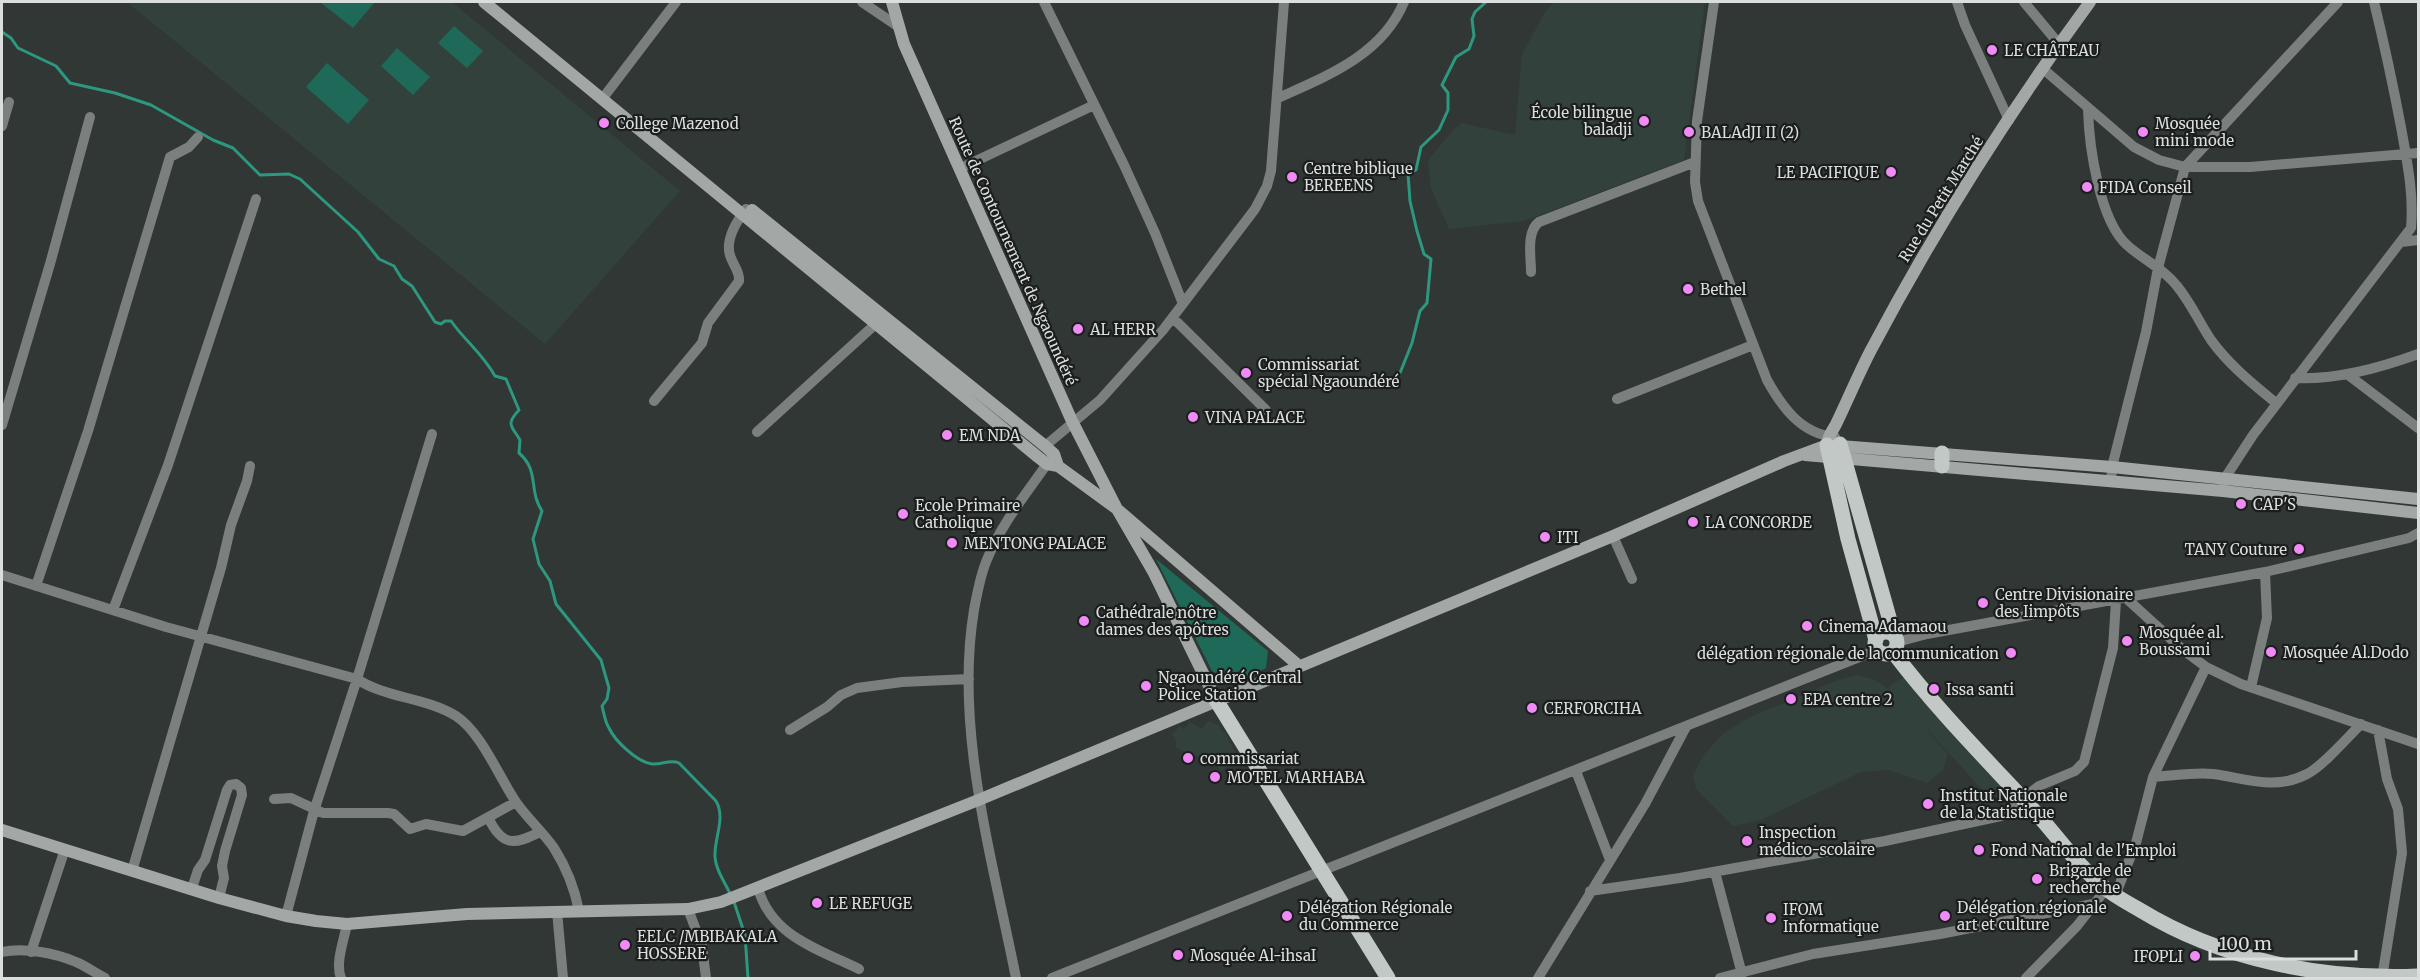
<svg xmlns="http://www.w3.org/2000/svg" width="2420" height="980" viewBox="0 0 2420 980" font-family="Merriweather,serif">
	<rect width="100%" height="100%" fill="#303735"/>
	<path fill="#33413d" d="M127 2H452L680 191 545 344Z
		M1554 2H1705L1684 160 1524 221 1449 229 1431 188 1428 160 1455 128 1462 123 1515 135 1522 54 1545 12Z
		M1857 675 1873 679 1890 690 1888 687 1905 676 2006 787 1990 798 1912 713 1948 754 1943 770 1927 783 1889 770 1861 772 1761 820 1733 826 1696 789 1693 775 1705 753 1724 733 1750 717 1838 680Z
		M1208 721 1220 726 1221 730 1226 733 1229 741 1228 743H1230L1241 761 1220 771 1217 764 1176 748V741L1172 734 1180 726 1184 729 1190 722 1202 729Z"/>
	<path fill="#1f6959" d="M320 2H375L353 28Z
		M454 26 483 51 467 68 438 43Z
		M397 48 430 77 413 95 381 66Z
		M327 63 369 100 348 124 306 87Z
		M1156 559 1268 651 1266 668 1233 684 1212 671Z"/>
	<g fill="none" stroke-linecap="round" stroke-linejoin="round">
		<path stroke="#2d9780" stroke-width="3" d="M2 32 11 38 18 48 56 66 70 83 115 93 151 105 213 140 233 148 260 175 289 174 300 179 358 232 379 259 394 266 402 279 412 286 435 322 441 324 445 321H451C466 342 482 353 495 376L506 379 519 410C505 425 512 426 520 440L519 453C540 471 528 490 542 511L533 539 539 564 550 581 556 604 601 660 609 688 607 699 602 706C604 713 605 722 609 728 615 741 637 762 652 764 662 765 670 759 679 763L716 801C726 818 714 838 715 857 716 872 726 883 731 896
			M1400 373 1412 343 1420 311 1427 303 1431 259 1424 254 1417 231 1410 201 1408 174 1416 170 1421 147 1439 130 1448 110V93L1442 85 1456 57 1469 49 1474 36 1472 19 1475 12 1486 2
			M734 902 745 935 748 978"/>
		<path stroke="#7b7f7e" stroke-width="10" d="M862 2 899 27
			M1044 2 1124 165 1155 233 1183 304
			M1714 2 1697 121 1695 182 1698 201 1767 380C1782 407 1801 434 1835 437
			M1957 2 1965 25 2009 120
			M2024 2 2059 44
			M2042 68 2134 147 2159 160 2185 167H2250L2418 153
			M603 98 676 2
			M1278 98C1327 76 1382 55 1404 2
			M2088 109C2089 145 2099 221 2128 246 2144 260 2164 269 2177 286 2191 303 2199 322 2211 340 2229 365 2253 384 2276 403
			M2 126 9 102
			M959 169 1094 105
			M2401 242 2418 240
			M1531 272C1531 256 1526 232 1539 222L1695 162
			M1173 318 1266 410
			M2347 374 2418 428
			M2295 378C2336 380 2380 368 2418 354
			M1617 399 1753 345
			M654 401 702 343 708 323 739 281C740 272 734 266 731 258 724 242 736 222 746 209
			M2 425 50 264 90 117
			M757 432 881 319
			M1045 446 1100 400 1163 330 1255 209 1267 186 1271 171 1284 2
			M2111 482 2112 467 2146 332 2158 268 2185 167 2338 2
			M2224 484 2225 478 2253 435 2411 228C2414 194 2407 161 2401 127 2393 85 2384 43 2374 2
			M1613 536 1632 579
			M2 575 166 627 357 679C385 698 425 697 456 716 481 732 499 777 516 802 527 818 543 832 554 848 566 867 575 890 579 911
			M36 586 88 431 170 157 189 147 198 137
			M2127 599 2182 649 2206 667 2241 684 2418 744
			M113 610 168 465 256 199
			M1897 642 1927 634 2265 572 2409 538 2418 533
			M2251 687 2267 618 2265 572
			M790 730 827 707 841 695 857 688 902 682 969 679
			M2378 730 2387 779 2398 809 2402 853 2382 978
			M1576 771 1610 860
			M2153 777C2173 776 2193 772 2213 774 2245 778 2275 791 2307 774 2323 766 2347 738 2361 724
			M274 799 291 798 323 813H388L394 814 410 829 426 824 463 831 516 802
			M488 817C502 847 514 845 540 832
			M132 871 221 568 231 525 247 481 250 466
			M1715 872 1742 974
			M192 888 198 870 205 860 227 790 230 785 236 784 241 788 242 795 225 851 222 866 224 878 219 898
			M758 888C771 936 818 949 859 969
			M1590 891 1680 878 1885 841 2001 816 2039 786 2075 771 2084 762 2113 648 2116 601
			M2115 896 2136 843 2153 777 2206 667
			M688 909 702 946 706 978
			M557 911 563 978
			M286 916 314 811 357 679 432 434
			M2 952C23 947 55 953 76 962 86 966 95 973 105 978
			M31 952 65 849
			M341 978C335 963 344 940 347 924
			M1016 978C993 861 954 730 974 610 977 594 980 577 986 562 1001 523 1028 492 1051 458
			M1052 978 1877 650
			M1538 978 1645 804 1686 727
			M1720 978 1813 954 1940 934 2093 904
			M2026 978 2077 926 2106 889"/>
		<path stroke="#a3a8a6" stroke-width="12" d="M484 2 1038 457 1047 464 1058 466 1117 509 1298 665
			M892 2 904 44 1072 421 1117 509 1154 573 1216 700
			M752 210 1045 446 1054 454 1058 466
			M1827 445C1828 434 1834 430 1838 420 1849 397 1859 373 1871 350 1935 229 2009 112 2090 2
			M1805 455 2223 491 2418 513
			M2 830 219 898 286 916 316 921 347 924 467 914 688 909 721 902 981 799 1613 536 1784 461 1827 445 2112 467 2418 499"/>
		<path stroke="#c1c8c6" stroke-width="15" d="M1840 444 1894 635
			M1827 445 1848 539 1876 640
			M1942 466V453
			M1875 643a11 11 0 1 1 22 0a11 11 0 1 1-22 0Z
			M1893 652C1937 710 1988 761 2038 815 2060 840 2079 867 2105 888 2116 897 2128 903 2140 910 2222 960 2323 980 2418 976
			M1216 700 1388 978"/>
	</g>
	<g fill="#f08bf6" stroke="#1b1e1d" stroke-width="2">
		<circle cx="1992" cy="50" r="6"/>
		<circle cx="1644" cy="121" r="6"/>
		<circle cx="604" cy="123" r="6"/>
		<circle cx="1689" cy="132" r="6"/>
		<circle cx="2143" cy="132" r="6"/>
		<circle cx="1891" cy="172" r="6"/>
		<circle cx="1292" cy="177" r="6"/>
		<circle cx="2087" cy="187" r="6"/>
		<circle cx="1688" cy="289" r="6"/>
		<circle cx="1078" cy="329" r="6"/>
		<circle cx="1246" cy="373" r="6"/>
		<circle cx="1193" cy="417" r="6"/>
		<circle cx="947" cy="435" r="6"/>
		<circle cx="2241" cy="504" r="6"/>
		<circle cx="903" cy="514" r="6"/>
		<circle cx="1693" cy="522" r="6"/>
		<circle cx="1545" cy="537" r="6"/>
		<circle cx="952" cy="543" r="6"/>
		<circle cx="2299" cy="549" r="6"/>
		<circle cx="1983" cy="603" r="6"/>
		<circle cx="1084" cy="621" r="6"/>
		<circle cx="1807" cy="626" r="6"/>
		<circle cx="2127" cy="641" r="6"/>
		<circle cx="2271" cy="652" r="6"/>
		<circle cx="2011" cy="653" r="6"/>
		<circle cx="1146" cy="686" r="6"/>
		<circle cx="1934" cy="689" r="6"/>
		<circle cx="1791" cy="699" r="6"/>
		<circle cx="1532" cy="708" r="6"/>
		<circle cx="1188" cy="758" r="6"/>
		<circle cx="1215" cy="777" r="6"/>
		<circle cx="1928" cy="804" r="6"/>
		<circle cx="1747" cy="841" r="6"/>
		<circle cx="1979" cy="850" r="6"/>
		<circle cx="2037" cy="879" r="6"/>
		<circle cx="817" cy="903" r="6"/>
		<circle cx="1287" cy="916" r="6"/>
		<circle cx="1945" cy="916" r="6"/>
		<circle cx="1771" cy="918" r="6"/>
		<circle cx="625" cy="945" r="6"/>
		<circle cx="1178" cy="955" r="6"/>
		<circle cx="2195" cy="956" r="6"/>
	</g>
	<g text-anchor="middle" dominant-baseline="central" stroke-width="4.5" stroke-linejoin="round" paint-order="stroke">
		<g font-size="15" fill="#dadedd" stroke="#1b1e1d" text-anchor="start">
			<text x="2004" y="50">LE CHÂTEAU</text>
			<text x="1632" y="112" text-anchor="end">École bilingue<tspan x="1632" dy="17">baladji</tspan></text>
			<text x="616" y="123">College Mazenod</text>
			<text x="2155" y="123">Mosquée<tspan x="2155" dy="17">mini mode</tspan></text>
			<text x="1701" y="132">BALAdJI II (2)</text>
			<text x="1304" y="168">Centre biblique<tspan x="1304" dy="17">BEREENS</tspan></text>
			<text x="1879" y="172" text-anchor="end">LE PACIFIQUE</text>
			<text x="2099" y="187">FIDA Conseil</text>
			<text x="1700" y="289">Bethel</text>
			<text x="1090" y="329">AL HERR</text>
			<text x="1258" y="364">Commissariat<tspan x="1258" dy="17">spécial Ngaoundéré</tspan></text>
			<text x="1205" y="417">VINA PALACE</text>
			<text x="959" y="435">EM NDA</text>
			<text x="2253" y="504">CAP'S</text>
			<text x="915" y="505">Ecole Primaire<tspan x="915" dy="17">Catholique</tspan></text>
			<text x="1705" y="522">LA CONCORDE</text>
			<text x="1557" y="537">ITI</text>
			<text x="964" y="543">MENTONG PALACE</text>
			<text x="2287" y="549" text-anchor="end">TANY Couture</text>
			<text x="1995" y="594">Centre Divisionaire<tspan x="1995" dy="17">des Iimpôts</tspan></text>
			<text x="1096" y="612">Cathédrale nôtre<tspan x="1096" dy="17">dames des apôtres</tspan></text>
			<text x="1819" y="626">Cinema Adamaou</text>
			<text x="2139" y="632">Mosquée al.<tspan x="2139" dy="17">Boussami</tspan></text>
			<text x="2283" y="652">Mosquée Al.Dodo</text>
			<text x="1999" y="653" text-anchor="end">délégation régionale de la communication</text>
			<text x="1158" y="677">Ngaoundéré Central<tspan x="1158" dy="17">Police Station</tspan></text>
			<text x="1946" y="689">Issa santi</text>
			<text x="1803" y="699">EPA centre 2</text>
			<text x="1544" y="708">CERFORCIHA</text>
			<text x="1200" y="758">commissariat</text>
			<text x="1227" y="777">MOTEL MARHABA</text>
			<text x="1940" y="795">Institut Nationale<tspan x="1940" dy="17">de la Statistique</tspan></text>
			<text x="1759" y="832">Inspection<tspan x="1759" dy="17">médico-scolaire</tspan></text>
			<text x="1991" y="850">Fond National de l'Emploi</text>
			<text x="2049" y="870">Brigarde de<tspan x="2049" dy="17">recherche</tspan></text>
			<text x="829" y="903">LE REFUGE</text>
			<text x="1299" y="907">Délégation Régionale<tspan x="1299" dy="17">du Commerce</tspan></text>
			<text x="1957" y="907">Délégation régionale<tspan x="1957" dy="17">art et culture</tspan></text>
			<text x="1783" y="909">IFOM<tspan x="1783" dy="17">Informatique</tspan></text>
			<text x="637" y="936">EELC /MBIBAKALA<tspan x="637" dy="17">HOSSERE</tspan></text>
			<text x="1190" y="955">Mosquée Al-ihsaI</text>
			<text x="2183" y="956" text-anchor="end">IFOPLI</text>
		</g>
		<g font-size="15" fill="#dadedd" stroke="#1b1e1d">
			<text transform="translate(1941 199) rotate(-58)">Rue du Petit Marché</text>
			<text transform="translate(1013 251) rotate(66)">Route de Contournement de Ngaoundéré</text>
		</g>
	</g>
	<rect width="2420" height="980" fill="none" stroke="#dadedd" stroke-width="6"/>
	<path d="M2210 950v9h146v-9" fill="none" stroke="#dadedd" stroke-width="3"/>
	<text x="2219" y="950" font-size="18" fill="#dadedd" stroke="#1b1e1d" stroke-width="4.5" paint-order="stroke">100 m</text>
</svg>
